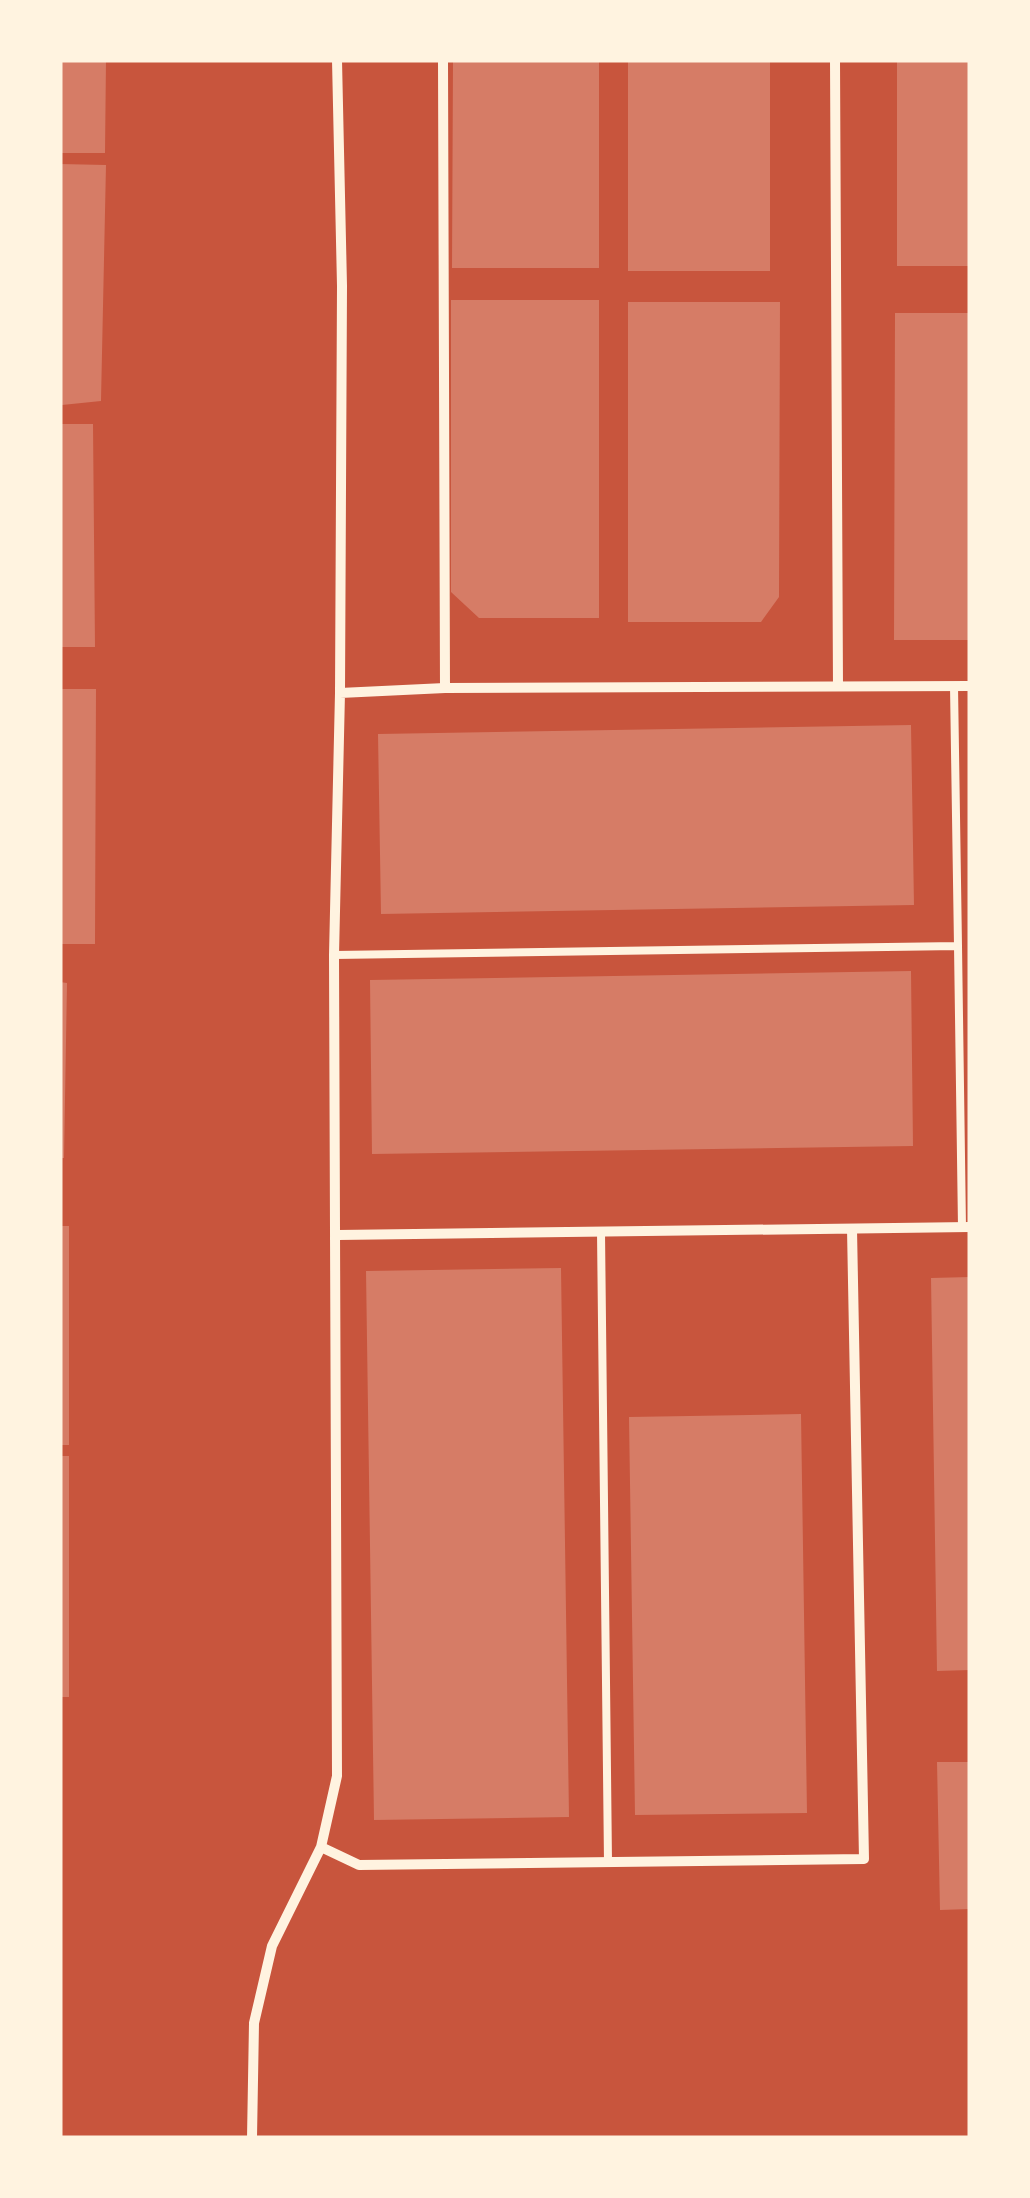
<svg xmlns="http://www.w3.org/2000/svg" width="1030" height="2198" viewBox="0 0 1030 2198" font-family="Helvetica,sans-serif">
	<rect width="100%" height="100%" fill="#c8553d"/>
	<path fill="#d67c66" d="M60 60H106L105 153H60Z
		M453 60H599V268H452Z
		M628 60H770V271H628Z
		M897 60H970V266H897Z
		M60 164 106 165 101 401 62 405Z
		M451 300H599V618H479L451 592Z
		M628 302H780L779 597 761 622H628Z
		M895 313H970V640H894Z
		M60 424H93L95 647H60Z
		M60 689H96L95 944H60Z
		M911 725 914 905 381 914 378 734Z
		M911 971 913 1146 372 1154 370 980Z
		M60 982 67 983 64 1158H60Z
		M60 1226H69V1445H60Z
		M561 1268 569 1817 374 1820 366 1271Z
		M970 1277V1670L937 1671 931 1278Z
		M801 1414 807 1813 635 1815 629 1417Z
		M60 1456H69V1697H60Z
		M937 1762H970V1909L940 1910Z"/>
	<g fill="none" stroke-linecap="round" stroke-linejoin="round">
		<path stroke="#fff3e0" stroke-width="8" d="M958 946 962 1227
			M334 955 958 946 954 686
			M601 1232 608 1862"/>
		<path stroke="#fff3e0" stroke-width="10" d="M443 60 445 688
			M835 60 838 686
			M340 693 445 688 970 686
			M338 1235 970 1227
			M321 1847 359 1865 864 1859 852 1229
			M252 2138 254 2023 272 1946 321 1847 337 1776 334 955 340 693 342 286 337 60"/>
	</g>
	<rect width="1030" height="2198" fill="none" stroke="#fff3e0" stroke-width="125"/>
</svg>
